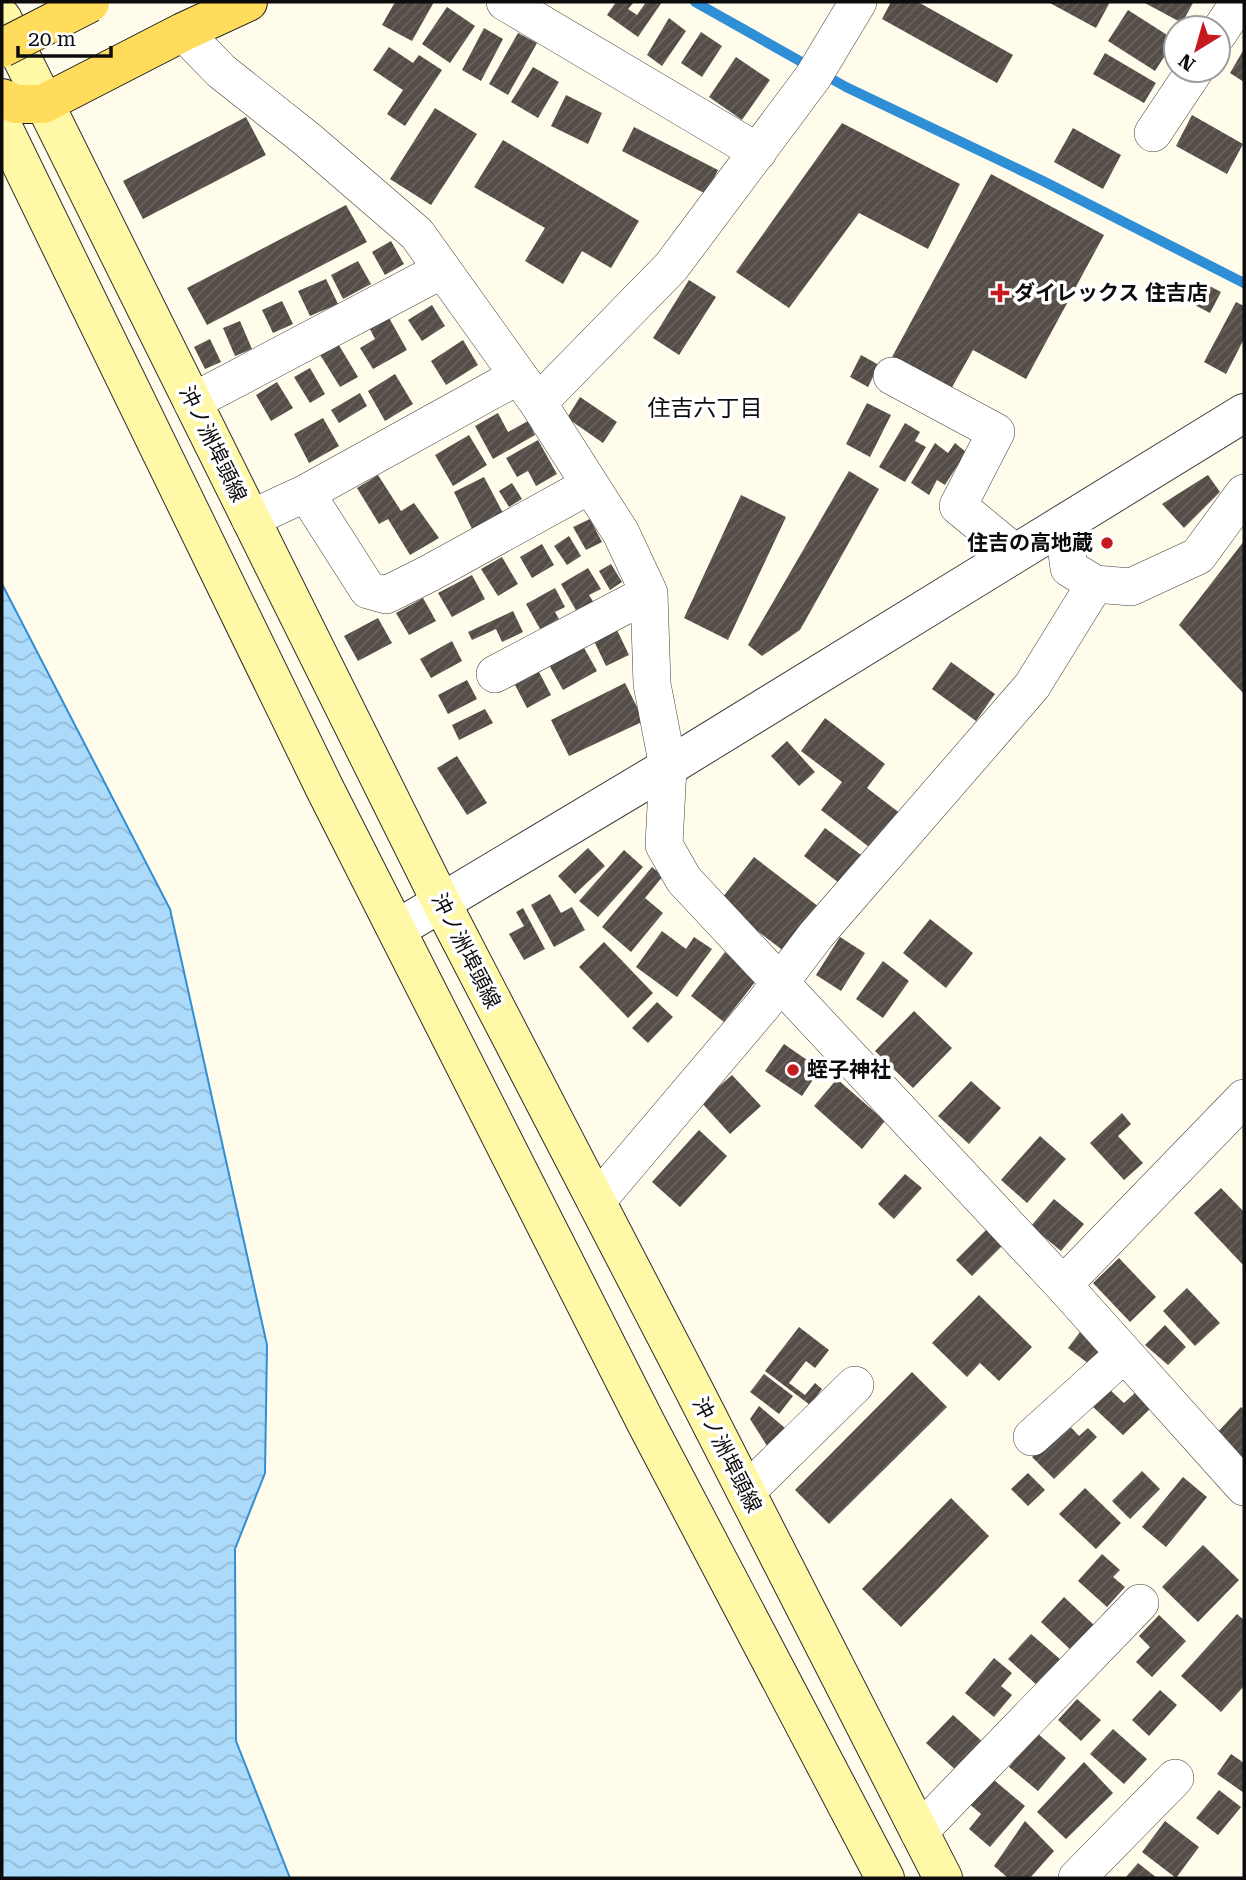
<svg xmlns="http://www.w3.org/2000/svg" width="1246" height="1880" viewBox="0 0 1246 1880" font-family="'Roboto Serif','Noto Sans JP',serif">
	<defs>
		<pattern id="water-waves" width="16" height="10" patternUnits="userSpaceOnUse" patternTransform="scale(1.75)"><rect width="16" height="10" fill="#acdafa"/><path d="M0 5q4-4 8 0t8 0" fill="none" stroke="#93bad5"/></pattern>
		<pattern id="building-hatch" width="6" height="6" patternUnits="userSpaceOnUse" patternTransform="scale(1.75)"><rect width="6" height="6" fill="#554d48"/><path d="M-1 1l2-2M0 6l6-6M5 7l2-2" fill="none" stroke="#68625e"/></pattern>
	</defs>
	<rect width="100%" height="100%" fill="#fffceb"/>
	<path fill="url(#water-waves)" stroke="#2e8ed6" stroke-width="2" d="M2 584 170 909 267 1345 265 1473 235 1549 236 1741 290 1878H2Z"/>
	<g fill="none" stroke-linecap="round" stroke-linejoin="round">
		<path stroke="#2e8ed6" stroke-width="10" d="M695 2 846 87 1043 181 1244 283"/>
	</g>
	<path fill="url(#building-hatch)" d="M395 2H434L412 41 382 25Z
		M616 2H634L628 9 637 15 646 2H662L638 37 607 15Z
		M891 2H918L1013 55 997 83 882 19Z
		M1048 2H1110L1096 28Z
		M1143 2H1192L1193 3 1182 23Z
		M447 7 475 26 450 63 422 44Z
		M1128 10 1175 40 1155 71 1108 41Z
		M669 18 686 31 662 66 647 55Z
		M484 28 503 39 481 81 462 70Z
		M701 32 722 46 702 77 681 63Z
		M518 33 537 43 508 95 489 84Z
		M389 47 413 63 419 55 442 70 405 126 387 114 403 90 373 70Z
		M1244 49V82L1230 73Z
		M1105 53 1156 83 1144 103 1093 74Z
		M736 57 770 80 742 120 709 97Z
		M533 67 559 82 538 118 511 102Z
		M566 95 602 113 588 144 551 126Z
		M435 108 477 134 431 205 390 179Z
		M1192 115 1243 144 1227 174 1176 146Z
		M246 117 266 155 143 219 123 181Z
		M842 123 960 184 928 249 859 213 789 308 736 272Z
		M634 127 718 170 706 194 622 151Z
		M1073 128 1121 155 1103 189 1054 162Z
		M503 140 639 221 611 268 582 251 563 284 525 261 545 228 474 187Z
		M991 174 1104 235 1026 379 973 350 951 389 892 357Z
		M346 205 367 242 207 325 187 288Z
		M391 241 404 264 385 275 372 252Z
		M358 261 371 284 343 299 331 275Z
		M326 279 338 304 310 316 298 291Z
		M689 280 716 297 679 355 653 338Z
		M1202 282 1221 292 1210 313 1191 303Z
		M282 301 293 324 273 333 262 310Z
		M1236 302 1244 306V339L1226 374 1204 362Z
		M432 305 445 326 422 341 408 320Z
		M388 316 407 350 373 369 360 348 375 339 369 327Z
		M240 321 252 349 235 356 223 328Z
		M210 339 221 362 205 369 194 347Z
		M463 340 478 365 446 385 431 361Z
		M337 342 358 377 340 387 319 353Z
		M861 355 879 365 868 387 850 377Z
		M310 368 325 394 310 403 294 377Z
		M395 374 413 404 385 421 368 391Z
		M277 382 293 408 271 421 256 395Z
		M360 393 367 406 339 423 331 410Z
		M580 397 617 422 603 443 567 418Z
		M867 403 891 415 870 457 846 444Z
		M498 413 508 432 528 421 535 435 493 459 475 426Z
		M323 418 339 446 309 463 294 434Z
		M905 423 920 432 915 441 926 447 905 482 879 467Z
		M469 435 487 465 453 486 435 455Z
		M538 440 557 474 536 486 528 471 517 477 506 458Z
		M935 443 948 453 955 443 966 452 945 485 937 480 929 495 911 483Z
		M849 471 879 489 800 630 762 656 748 645Z
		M378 475 401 511 414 503 439 538 410 555 388 519 379 524 357 488Z
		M1208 475 1220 492 1184 528 1162 504Z
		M484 477 503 513 472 529 454 492Z
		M512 483 522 499 509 507 499 491Z
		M741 495 786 517 728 640 684 618Z
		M590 519 602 542 586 550 573 527Z
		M569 536 581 556 567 565 554 546Z
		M1244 541V694L1179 625Z
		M542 544 554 565 532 578 520 557Z
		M502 557 518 584 498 596 481 569Z
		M611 564 622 582 610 590 599 571Z
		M588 568 601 589 589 595 594 603 577 612 561 584Z
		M472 575 485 599 452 617 438 593Z
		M555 588 565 607 555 612 559 619 540 629 526 604Z
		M423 598 436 621 409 635 396 613Z
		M513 611 523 632 502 642 496 629 472 640 468 632Z
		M378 618 392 643 358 661 344 636Z
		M617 630 629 655 606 666 594 641Z
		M452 641 462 661 431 678 420 659Z
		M583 646 597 671 563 690 549 665Z
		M951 662 995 694 976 721 932 689Z
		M539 672 551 695 527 708 515 685Z
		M467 680 477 699 448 714 438 695Z
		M625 683 644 721 569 756 551 720Z
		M485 709 493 723 459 740 452 725Z
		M825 718 885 764 867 788 901 814 873 850 821 810 842 782 801 751Z
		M787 741 815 772 799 786 771 756Z
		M457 756 487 803 467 815 437 768Z
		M825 828 864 857 843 886 804 856Z
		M588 848 605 866 575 894 558 876Z
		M624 850 643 867 598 917 579 901Z
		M754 857 823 910 789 955 719 902Z
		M652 867 663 876 645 898 663 913 631 952 602 927Z
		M550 894 561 913 572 907 585 930 554 947 531 905Z
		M523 908 545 949 524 960 509 934 524 926 516 912Z
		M930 919 973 953 946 988 903 953Z
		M662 931 686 949 694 937 712 949 677 997 636 967Z
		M840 937 865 953 841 991 816 975Z
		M604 942 653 993 628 1018 579 967Z
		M725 952 758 978 724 1022 691 996Z
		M883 961 909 981 883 1018 856 999Z
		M657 1002 673 1017 648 1043 632 1028Z
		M914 1011 952 1048 913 1088 875 1051Z
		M784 1044 820 1069 802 1096 765 1071Z
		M732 1075 761 1106 730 1134 701 1102Z
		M837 1079 885 1121 862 1149 814 1106Z
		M971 1081 1001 1108 969 1144 938 1116Z
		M1122 1113 1131 1124 1118 1136 1143 1163 1124 1180 1090 1143Z
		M699 1130 727 1156 680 1207 652 1182Z
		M1040 1136 1066 1159 1027 1203 1001 1180Z
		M905 1174 922 1188 894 1219 878 1204Z
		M1221 1188 1244 1212V1266L1194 1213Z
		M1054 1199 1084 1224 1061 1251 1031 1226Z
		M987 1229 1003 1245 972 1276 956 1260Z
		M1119 1258 1156 1297 1130 1322 1093 1283Z
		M1187 1288 1220 1323 1195 1346 1163 1311Z
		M979 1295 1032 1347 999 1381 980 1363 967 1377 932 1343Z
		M1165 1325 1186 1347 1168 1365 1145 1345Z
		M799 1327 829 1350 815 1368 806 1361 789 1383 805 1395 815 1383 822 1389 810 1405 765 1371Z
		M1080 1332 1101 1349 1089 1364 1068 1348Z
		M912 1372 947 1407 829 1524 795 1490Z
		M764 1374 793 1396 779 1414 750 1392Z
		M1109 1389 1124 1403 1136 1392 1151 1408 1123 1435 1092 1406Z
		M759 1406 785 1428 769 1449 750 1419Z
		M1241 1407 1244 1410V1461L1217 1433Z
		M1067 1423 1079 1436 1088 1428 1097 1437 1054 1479 1032 1457Z
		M1142 1471 1160 1489 1130 1519 1112 1501Z
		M1028 1473 1045 1490 1028 1506 1011 1489Z
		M1183 1477 1207 1497 1166 1547 1142 1527Z
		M1085 1488 1121 1523 1096 1549 1059 1514Z
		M951 1498 989 1536 901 1627 862 1589Z
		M1203 1545 1239 1580 1198 1622 1162 1587Z
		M1102 1554 1120 1570 1113 1577 1125 1587 1107 1607 1078 1581Z
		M1064 1597 1096 1627 1073 1652 1041 1622Z
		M1237 1614 1244 1620V1686L1221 1712 1181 1676Z
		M1159 1615 1186 1641 1152 1677 1136 1662 1150 1647 1139 1636Z
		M1031 1634 1061 1660 1038 1686 1008 1659Z
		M994 1658 1012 1673 1001 1686 1012 1695 994 1717 965 1693Z
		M1160 1690 1177 1705 1149 1736 1132 1720Z
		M1077 1699 1101 1720 1081 1741 1058 1720Z
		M953 1715 985 1744 958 1772 926 1743Z
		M1113 1729 1147 1759 1124 1784 1090 1754Z
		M1037 1733 1066 1758 1038 1791 1009 1767Z
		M1231 1754 1244 1763V1793L1217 1774Z
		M1084 1762 1113 1793 1066 1839 1037 1812Z
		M988 1775 1025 1806 990 1847 969 1829 981 1814 966 1801Z
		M1219 1790 1241 1807 1218 1835 1196 1818Z
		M1025 1821 1054 1851 1030 1878H1008L994 1866Z
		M1165 1821 1199 1847 1176 1878 1142 1852Z
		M1138 1863 1157 1878H1125Z"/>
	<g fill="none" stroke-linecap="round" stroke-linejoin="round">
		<defs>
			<path id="minor" d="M505 2 758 152
				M183 32 221 71 308 140 417 234 538 403 621 533 649 593 652 684 668 767 664 845 684 880 1063 1285 1244 1487
				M1218 34 1239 2
				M1153 133 1195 70
				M518 376 306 493 368 590 386 595 430 573 590 485
				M892 376 996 432 958 506 1015 553
				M192 402 442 270
				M538 403 671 267 813 77 858 2
				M250 519 306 493
				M1063 524 1069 568 1095 584 1131 587 1198 556 1244 493
				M495 674 649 593
				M596 1202 763 1005 816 935 1032 686 1095 584
				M1063 1285 1244 1098
				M1032 1437 1124 1354
				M746 1492 855 1385
				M919 1832 1140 1603
				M1077 1878 1175 1778"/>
			<path id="tertiary" d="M397 929 668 767 1244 413"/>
			<path id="secondary" d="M2 18 441 902 694 1390 943 1878
				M2 125 325 789 646 1423 885 1878"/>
			<path id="primary" d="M2 98 16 104H43L183 32 248 2"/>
		</defs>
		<use href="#minor" stroke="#3f3f3f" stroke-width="38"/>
		<use href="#tertiary" stroke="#3f3f3f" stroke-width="40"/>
		<use href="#secondary" stroke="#2e2e2e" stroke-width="40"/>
		<use href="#primary" stroke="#1d1d1d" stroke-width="40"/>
		<use href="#minor" stroke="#fff" stroke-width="37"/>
		<use href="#tertiary" stroke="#fff" stroke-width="38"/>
		<use href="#secondary" stroke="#fff8a6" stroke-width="38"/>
		<use href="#primary" stroke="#ffdc5b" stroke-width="38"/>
		<defs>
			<path id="primary-bridge" d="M2 48 90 3"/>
		</defs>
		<use href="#primary-bridge" stroke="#1d1d1d" stroke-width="40" stroke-linecap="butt"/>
		<use href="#primary-bridge" stroke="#ffdc5b" stroke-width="38"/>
	</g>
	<g fill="#c51b1e" stroke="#fff" stroke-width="2.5">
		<path d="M996.5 282.5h7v7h7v7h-7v7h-7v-7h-7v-7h7z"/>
		<circle cx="1107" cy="543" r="7"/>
		<circle cx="793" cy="1070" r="7"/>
	</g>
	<g text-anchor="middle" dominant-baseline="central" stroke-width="7" stroke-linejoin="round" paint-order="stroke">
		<g font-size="21" font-weight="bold" fill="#0c0c0c" stroke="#fff" text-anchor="start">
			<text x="1014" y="293">ダイレックス 住吉店</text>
			<text x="1093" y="543" text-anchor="end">住吉の高地蔵</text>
			<text x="807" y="1070">蛭子神社</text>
		</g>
		<g font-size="21" fill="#0c0c0c" stroke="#fff">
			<text transform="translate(213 444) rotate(64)">沖ノ洲埠頭線</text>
			<text transform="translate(466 951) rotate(63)">沖ノ洲埠頭線</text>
			<text transform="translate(727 1455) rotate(63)">沖ノ洲埠頭線</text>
		</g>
		<g font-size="23" fill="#0c0c0c" stroke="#fff">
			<text x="705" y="408">住吉六丁目</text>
		</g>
	</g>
	<rect width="1246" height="1880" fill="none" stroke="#0c0c0c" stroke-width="7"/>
	<g transform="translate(1197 49) rotate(217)"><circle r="33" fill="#ffffff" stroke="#9e9e9e" stroke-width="2"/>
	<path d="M0-5L12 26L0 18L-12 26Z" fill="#c51b1e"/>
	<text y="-10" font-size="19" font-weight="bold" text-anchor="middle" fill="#0c0c0c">N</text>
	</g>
	<path d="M18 46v10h93v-10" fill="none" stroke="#0c0c0c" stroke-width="3.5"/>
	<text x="28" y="46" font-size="21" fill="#0c0c0c" stroke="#ffffff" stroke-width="5" paint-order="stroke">20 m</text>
</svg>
